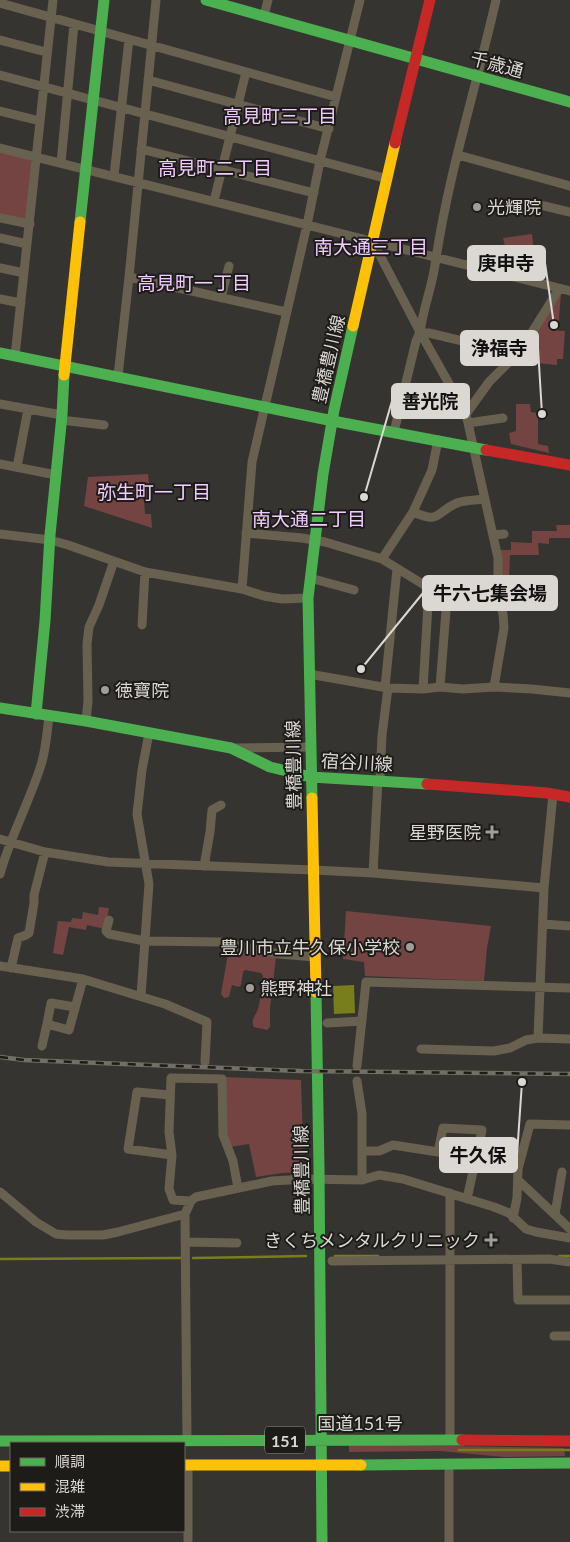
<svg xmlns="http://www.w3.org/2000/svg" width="570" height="1542" viewBox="0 0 570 1542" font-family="Lato,'Noto Sans JP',sans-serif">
	<rect width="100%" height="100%" fill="#363431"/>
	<path fill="#734441" d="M0 151 30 159 32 162 27 217 25 220 0 214Z
		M532 234 536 271 534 277 511 271 503 238Z
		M561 293 558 331H565L563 359H557V365L515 361Z
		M516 404H530L531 412 538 413V444L548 446 549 453 511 444 509 433 516 431Z
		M148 474 151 498 144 499 145 514H151L152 528 84 506 88 477Z
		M556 525H570V538H549V544L538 543 539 555H510L509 578 500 577 499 550H511V542L532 543V531H557Z
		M99 907 109 908 105 929 87 925 86 930 69 927 63 955 53 953 58 921 71 922 72 918 82 919 83 912 98 915Z
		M346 911 491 926 487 948 484 981 365 976 364 962 343 959Z
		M229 948 276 957 270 1008V1027L267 1030 254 1027C250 1019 256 1016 258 1009 261 999 261 986 263 976L261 973 245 970 243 972 241 985 239 987 232 985 229 997 224 998 221 994Z
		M225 1077 301 1080 304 1172 282 1173 256 1177 249 1144 230 1147 226 1134Z
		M349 1444 564 1448 565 1456 504 1457 440 1451 349 1452Z"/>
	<path fill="#787e1b" d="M354 985 355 1013 334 1014 333 986Z"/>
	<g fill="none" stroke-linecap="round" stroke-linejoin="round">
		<path stroke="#787e1b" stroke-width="2.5" d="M335 1256H378
			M559 1256H570
			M193 1258 306 1256
			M0 1259 181 1258
			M459 1450H570"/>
		<path stroke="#686150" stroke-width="9" d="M0 3 336 97
			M264 16 268 0
			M0 40 46 52
			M0 75 388 179
			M148 80 329 129
			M0 111 40 121
			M0 148 570 291
			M141 149 314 193
			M458 155 570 186
			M61 163 74 24
			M114 176 129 39
			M214 201 246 72
			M536 204 570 212
			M0 218 30 224
			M0 238 27 244
			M373 242 420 332 466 414 498 558V598L503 614 504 628 494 687
			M0 268 24 273
			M129 277 286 312
			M221 298 229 266
			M0 299 21 303
			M420 332 429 333 517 354
			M15 356 53 0
			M118 376 129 277 156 0
			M0 404 62 415
			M466 414 489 382 521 350 559 289
			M61 420 104 425
			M468 423 503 418
			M394 432 416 341 420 332C423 309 432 287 435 265 448 175 476 88 496 0
			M0 464 56 475
			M17 467 28 409
			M413 512C442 524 434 513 457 503 464 500 476 500 485 499
			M246 533 302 538 325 542 382 559 429 588 447 598H498
			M0 534 50 540 68 545 145 572 242 589 264 596 282 599 308 598
			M493 535 504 534
			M382 559 413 512 432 470 438 440
			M310 578 354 590
			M242 589 252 462 307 225 320 161 360 0
			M142 625 145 572
			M309 674 388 688 423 689 440 687 463 689 494 687 532 689 570 693
			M385 687 397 569
			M440 687 447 598
			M423 689 429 588
			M86 721 88 701 87 644 89 627 99 605 114 561
			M234 748 311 747
			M380 780 382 735 388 688
			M0 839 45 852 108 862 313 870 373 873 544 888
			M204 866 210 832 212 810 221 805
			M373 873 378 780
			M0 874C10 837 29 803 41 765 46 750 47 732 49 716
			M109 920 106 931 109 934 145 941 220 942 279 954 315 957
			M543 924 570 926
			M0 966 83 979 165 1004 207 1022 205 1062
			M11 968 18 938 26 935 29 933 34 903V895L45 852
			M141 996 149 884 137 814 142 770 149 733
			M327 1023 362 1021
			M47 1024 51 1003 75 1007
			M538 1038 544 888 553 794
			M42 1046 47 1024 69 1030 83 979
			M421 1049 494 1051 510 1048 526 1040 538 1038 570 1039
			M357 1066 366 982 570 988
			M357 1081 362 1114V1180
			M170 1095 137 1092 128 1149 172 1155
			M362 1151H379L393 1145 438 1152 443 1128 482 1130 467 1199
			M518 1180 570 1229
			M0 1192 36 1222 56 1234 67 1235H103L118 1232 185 1214 191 1201 196 1197 272 1181 306 1179 362 1180 379 1175 403 1179 494 1207 509 1213 526 1229 536 1232 570 1238
			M450 1193V1440
			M191 1201 173 1200 169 1189 172 1155 169 1132 171 1078 222 1079 223 1135 233 1161 238 1188
			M185 1214 187 1440
			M555 1214 562 1172
			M513 1218 517 1198 518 1169 530 1124 570 1125
			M185 1242 237 1243
			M517 1260 518 1300H570
			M332 1261 549 1259 570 1262
			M554 1336H570
			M449 1464V1542
			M188 1465V1542"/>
		<path stroke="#4caf50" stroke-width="11" d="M206 0 570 102
			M80 222 104 0
			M0 353 343 423 486 450
			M0 708 86 721 231 748 270 767 311 777 427 784
			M36 714 45 621 50 535 62 415 64 375
			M312 798 308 598 323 474 334 410 353 326
			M316 992 319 1168 322 1542
			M0 1441 462 1440
			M361 1465 570 1463"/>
		<path stroke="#ffc107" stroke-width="11" d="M353 326 395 143
			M64 375 80 222
			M312 798 316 992
			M184 1465H361
			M0 1466H11"/>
		<path stroke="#c62828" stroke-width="11" d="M395 143 430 0
			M486 450 570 465
			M427 784 547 793 570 797
			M462 1440 570 1441"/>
		<defs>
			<path id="rail" d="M0 1057 24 1060 301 1071 570 1074"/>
		</defs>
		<use href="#rail" stroke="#726f64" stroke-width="4.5"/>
		<use href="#rail" stroke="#1e1c19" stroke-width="2.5" stroke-dasharray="8" stroke-linecap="butt"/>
	</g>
	<g fill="#a19e9a" stroke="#1e1c19" stroke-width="2">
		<circle cx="477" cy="207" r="5"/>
		<circle cx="105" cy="690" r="5"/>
		<path d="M489.5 824.5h5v5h5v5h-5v5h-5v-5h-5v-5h5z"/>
		<circle cx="410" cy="947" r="5"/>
		<circle cx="250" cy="988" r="5"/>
		<path d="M488.5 1232.5h5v5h5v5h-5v5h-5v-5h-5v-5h5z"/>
	</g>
	<g text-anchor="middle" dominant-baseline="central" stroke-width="4" stroke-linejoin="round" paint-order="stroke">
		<rect fill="#1e1c19" stroke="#a29f9b" stroke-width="1" x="265" y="1426.5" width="40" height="27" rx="4"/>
		<g font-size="16" font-weight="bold" fill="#dbd7d3">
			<text x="285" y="1440">151</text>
		</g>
		<g font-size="18" fill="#dbd7d3" stroke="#1e1c19">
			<text transform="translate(497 64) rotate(15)">千歳通</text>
			<text transform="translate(328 359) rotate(-77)">豊橋豊川線</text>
			<text transform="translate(357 762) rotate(3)">宿谷川線</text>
			<text transform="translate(293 765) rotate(-91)">豊橋豊川線</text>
			<text transform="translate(301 1170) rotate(-91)">豊橋豊川線</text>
			<text x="360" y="1423">国道151号</text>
		</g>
		<g font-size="18" fill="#dbd7d3" stroke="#1e1c19" text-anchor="start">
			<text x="487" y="207">光輝院</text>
			<text x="115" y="690">徳寶院</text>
			<text x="481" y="832" text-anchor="end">星野医院</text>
			<text x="400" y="947" text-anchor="end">豊川市立牛久保小学校</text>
			<text x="260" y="988">熊野神社</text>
			<text x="480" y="1240" text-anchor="end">きくちメンタルクリニック</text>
		</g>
		<g font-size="19" fill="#f0cbff" stroke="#1e1c19">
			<text x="280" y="115">高見町三丁目</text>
			<text x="215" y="167">高見町二丁目</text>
			<text x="371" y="246">南大通三丁目</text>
			<text x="194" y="282">高見町一丁目</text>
			<text x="154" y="491">弥生町一丁目</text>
			<text x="309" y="518">南大通二丁目</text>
		</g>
	</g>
	<path fill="none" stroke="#dbd7d3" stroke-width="2" d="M554 325L545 263M542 414L538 348M364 497L392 401M361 669L423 593M522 1082L517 1155"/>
	<g fill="#dbd7d3" stroke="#1e1c19" stroke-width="2">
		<circle cx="554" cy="325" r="5"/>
		<circle cx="542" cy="414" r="5"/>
		<circle cx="364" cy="497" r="5"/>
		<circle cx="361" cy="669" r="5"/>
		<circle cx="522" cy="1082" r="5"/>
	</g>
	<g fill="#dbd7d3" stroke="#dbd7d3" stroke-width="2">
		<rect x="468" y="246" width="77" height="34" rx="5"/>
		<rect x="461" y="331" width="77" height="34" rx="5"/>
		<rect x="392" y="384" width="77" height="34" rx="5"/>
		<rect x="423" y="576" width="134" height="34" rx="5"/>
		<rect x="440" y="1138" width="77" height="34" rx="5"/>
	</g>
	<g font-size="19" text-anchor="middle" font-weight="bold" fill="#111">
		<text x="506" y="270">庚申寺</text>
		<text x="499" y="355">浄福寺</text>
		<text x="430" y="408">善光院</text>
		<text x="490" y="600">牛六七集会場</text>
		<text x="478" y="1162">牛久保</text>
	</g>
	<rect x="10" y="1442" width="175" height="90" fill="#1e1c19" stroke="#6a6763"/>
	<rect x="20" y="1458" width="25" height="8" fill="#4caf50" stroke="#6a6763"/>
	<text x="55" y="1467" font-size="15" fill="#dbd7d3">順調</text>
	<rect x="20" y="1483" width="25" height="8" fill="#ffc107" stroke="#6a6763"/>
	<text x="55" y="1492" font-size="15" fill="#dbd7d3">混雑</text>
	<rect x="20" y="1508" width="25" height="8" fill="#c62828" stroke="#6a6763"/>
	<text x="55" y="1517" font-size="15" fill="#dbd7d3">渋滞</text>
</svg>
